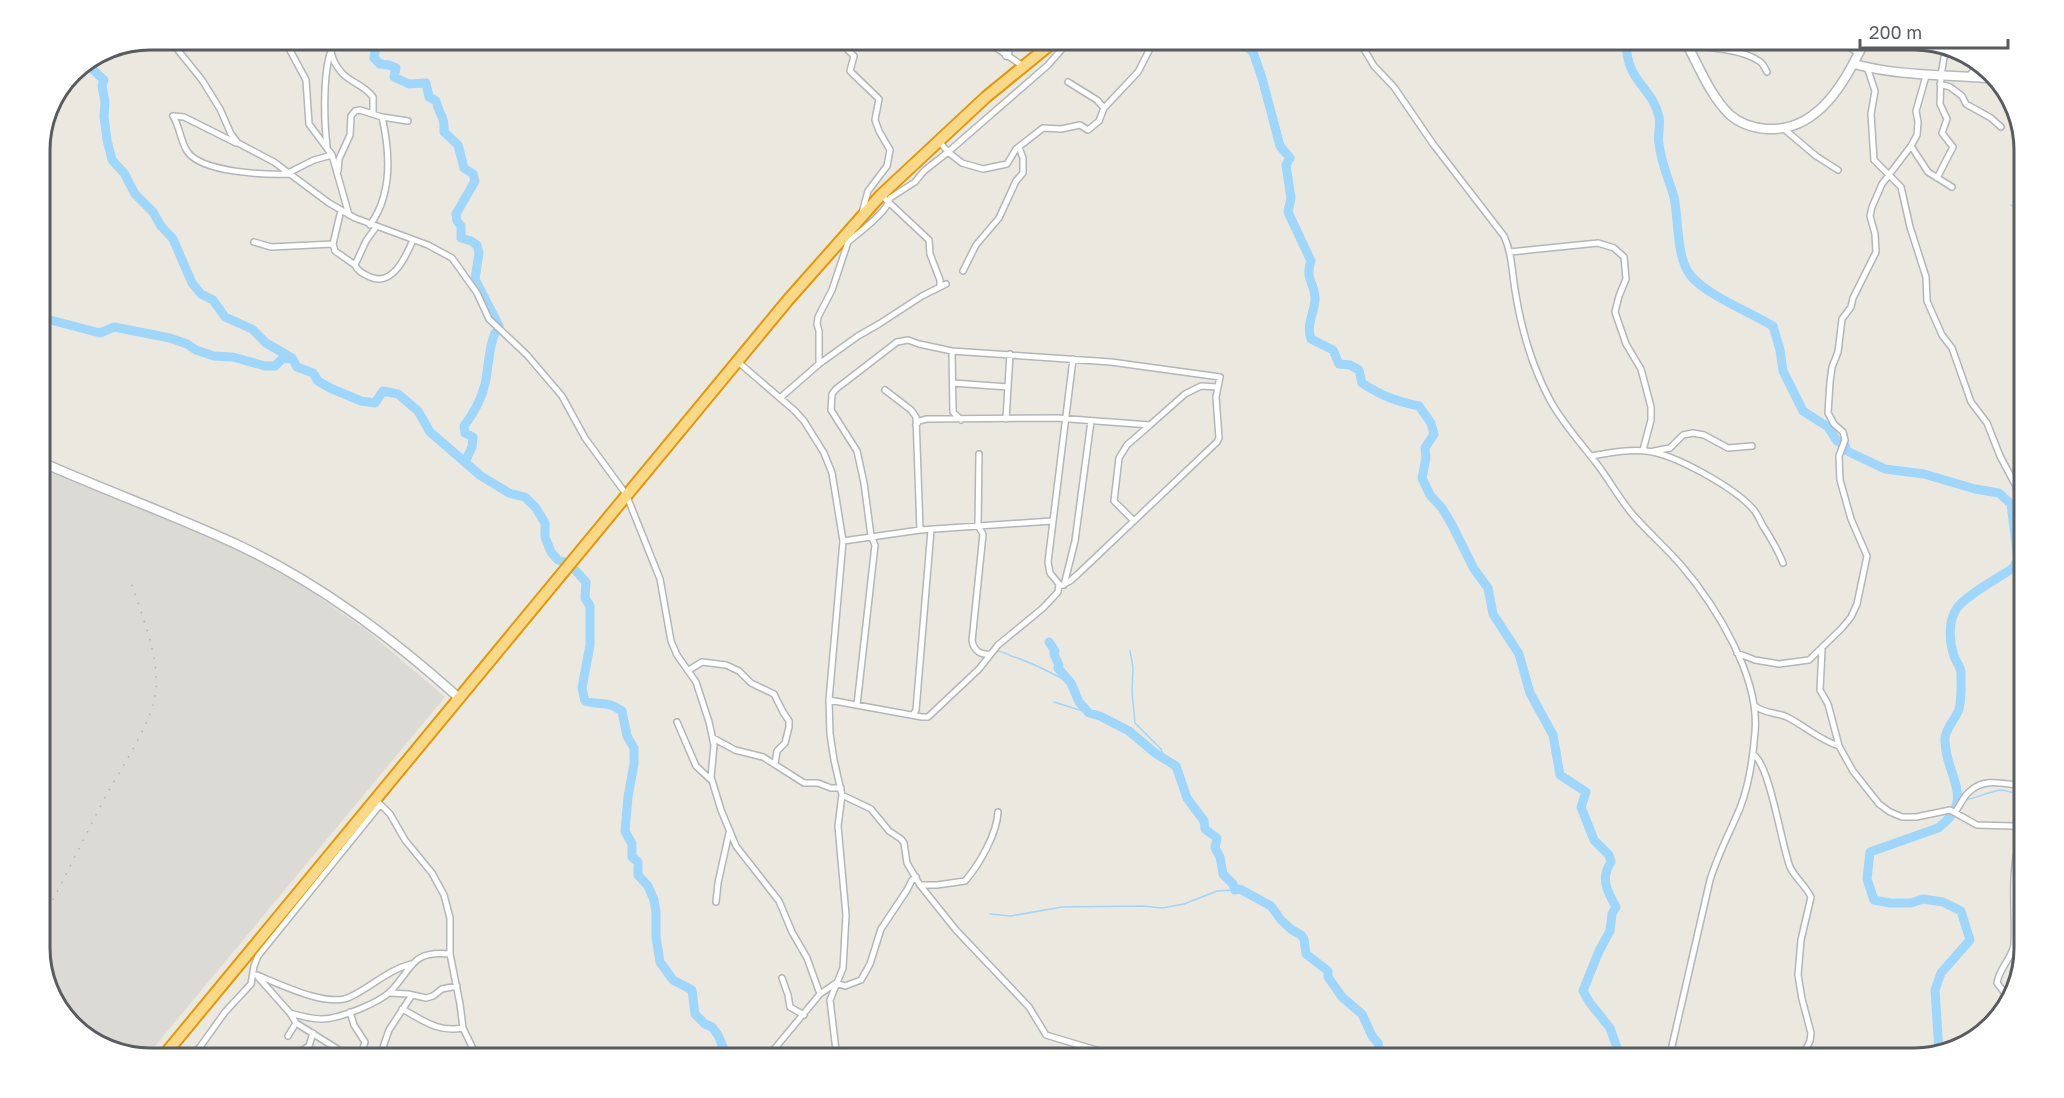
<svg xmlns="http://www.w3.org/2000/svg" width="2064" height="1098" viewBox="0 0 2064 1098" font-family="'Golos Text',sans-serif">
	<rect width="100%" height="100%" fill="#ebe8df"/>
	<path fill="#dcdad4" d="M39 467 233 547 298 583 365 629 445 697 145 1058 100 1047 58 1010 39 956Z"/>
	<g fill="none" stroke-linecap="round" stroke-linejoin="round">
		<path stroke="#9ed6fc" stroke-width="1.5" d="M2011 205 2025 212
			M2013 568 2014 576 2025 589
			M996 651C1003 651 1008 655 1014 657 1035 663 1052 674 1071 683
			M1130 651 1133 667 1132 692 1135 723 1161 749 1164 758
			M1054 702 1089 713
			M1965 800C1977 798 1991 791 2000 790 2008 790 2016 795 2025 794
			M990 914 1011 916 1062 907 1143 906 1162 908 1184 904 1217 891 1235 890"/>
		<path stroke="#9ed6fc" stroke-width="9" d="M375 39 376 47 374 58 380 64 389 65 396 68 394 77 409 84 426 83 429 97 436 101C439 115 445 116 444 132L458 145 464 168 473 174 475 181 456 214 457 221 461 226V238L471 241 477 245 479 253 475 279 499 326
			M1241 39 1242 43 1253 52 1262 78 1280 146 1290 158 1286 165 1291 198 1288 212 1311 261C1304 280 1316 284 1315 300 1314 314 1306 324 1311 339L1333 350 1339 364 1350 365 1359 370 1362 383C1382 396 1395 401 1419 406L1431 423 1434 434 1425 448 1426 458 1422 478 1430 495 1442 508 1452 525 1474 569 1488 588 1493 614 1519 654 1530 693 1553 735 1560 775 1586 792 1581 807 1594 840 1609 855 1611 862C1600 878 1607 891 1616 907L1612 914 1610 931 1599 951 1583 991 1590 1003 1610 1028 1621 1059
			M1627 39C1623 80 1653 87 1659 117 1661 126 1657 135 1659 144 1661 162 1669 180 1674 197 1679 221 1676 258 1691 276 1708 296 1750 312 1773 326L1780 350 1783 371 1803 411 1828 427 1837 441 1845 445 1847 451 1885 469 1924 474 1975 489 1999 493 2011 504 2018 560 2013 568C2000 577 1965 596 1957 608 1948 621 1949 641 1954 656 1956 662 1960 665 1961 672 1961 684 1962 697 1959 709 1956 719 1946 727 1945 738 1944 775 1978 799 1938 828L1870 852 1867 879 1874 900 1890 903H1911L1923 899 1943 902 1961 911 1970 940 1941 973 1935 990 1939 1052
			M82 64 89 66 104 80 102 86 105 102 104 117 107 140 112 160 124 173 135 194 153 212 161 226 173 239 192 283 201 294 213 300 225 317 252 329 266 343 292 358 297 367 313 373 318 381 330 388 361 401 375 403 383 391 398 394 418 411 430 432 481 476 509 493 525 497 536 508 545 523V537L551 552 558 560 565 562
			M39 317 100 333 114 327 170 338 187 344 196 350 214 356 233 357 265 366H275L282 359 292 358
			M465 462 472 447 473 437 465 433 464 426C473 414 482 398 485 384 489 367 488 349 495 333
			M574 569 586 582 585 598 590 606V645L582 688 585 701C601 706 607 700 622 711L627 736 634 748V764L628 797 625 831 632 844V857L638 862V875L648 886 654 900 656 912V937L660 962 673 980 692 990 695 1014 705 1024 712 1027 718 1035 728 1059
			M1049 642 1055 651 1054 654 1059 665 1058 668 1071 683 1079 702 1089 713 1100 716 1129 731 1155 753 1176 766 1187 798 1204 821 1205 829 1217 838 1215 848 1220 857 1223 874 1233 884 1235 890 1240 889 1271 906 1281 920 1292 930 1301 935 1304 939 1306 954 1328 971V977L1342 997 1362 1014 1372 1036 1378 1043 1381 1058 1384 1059"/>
		<defs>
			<path id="street" d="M169 39 202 80 220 109 231 134 238 143 274 162 329 203 355 218 428 245 452 258 477 293 489 319 527 355 562 396 585 438 626 494 660 579 671 641 677 655 696 682 709 722 714 745 711 777 721 810 736 846 779 901 792 932 807 958 820 994
				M284 39 306 80 309 124 332 155 349 215
				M327 39C333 54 330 60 343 74 352 83 364 85 373 97V114
				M842 39 847 49 854 56 850 71 879 99 875 120 879 131 890 150 887 166 868 191 862 213
				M983 39 1023 66
				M1358 39 1374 66 1394 87 1433 144 1504 236C1512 253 1512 272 1515 290 1521 329 1532 367 1551 402 1565 426 1580 442 1597 464 1610 481 1620 500 1634 516 1649 533 1666 548 1681 565 1716 606 1760 677 1755 732 1753 758 1749 785 1740 808 1730 832 1718 854 1710 880L1669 1059
				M1845 39 1851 48 1859 54
				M1689 47C1708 46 1743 50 1759 61 1763 63 1765 68 1767 72
				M1062 49 1078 39
				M1867 67 1875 91 1871 114 1874 160 1901 187 1910 227 1926 277 1927 301 1942 335 1952 348 1971 402 1987 423 2000 456 2016 486 2021 516
				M1969 76 1979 64
				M1068 82 1097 100 1104 108
				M1940 84 1950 87 1962 96 1966 104 1991 118 2001 127
				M173 116C180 127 180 140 187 151 201 173 267 175 291 174
				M173 116 184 117 236 143
				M1783 128 1816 156 1838 170
				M938 140 948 152 962 163 983 169 1007 164 1016 149 1043 128 1061 129 1080 125 1088 130 1099 121 1104 108 1138 72 1155 39
				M327 146C324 122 323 77 330 54
				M1911 146 1928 172 1952 187
				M338 171 339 159 350 135 351 116 355 111 360 110 382 117 408 121
				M288 173 314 160 332 155
				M1937 178 1953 147 1942 133 1947 119 1940 104 1941 75 1946 46
				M881 195 929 240 930 254 940 280V286
				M370 225C393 194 390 152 382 117
				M376 227 366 241 355 265C358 272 364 274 370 277 393 287 406 256 413 240
				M254 242 271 247 333 244 341 210
				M848 242C859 232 887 213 890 198L915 182 924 171 948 152 1048 65 1062 49V39
				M333 244 335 251 355 265
				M1510 252 1598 243 1614 248 1624 257 1626 279 1619 296 1615 312 1626 344 1641 369 1651 407V420L1643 450
				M963 271 976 245 999 218 1016 181 1023 173V158L1019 147
				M952 351 953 412 961 420
				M737 361 795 411 804 421 824 453 832 473 843 541 829 700 830 734 834 760 842 795 838 826 846 915 843 968 830 1000 837 1059 860 1054H869L900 1059
				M819 364V331L817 324 818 317 832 290 849 239
				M953 383 1008 387
				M885 390 911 410 916 417 920 530
				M780 398 819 364 858 336 879 324 922 296 946 284
				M1006 419 1010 354
				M1654 451 1670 448 1683 435 1693 433 1704 435 1728 448 1752 446
				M979 454 978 526 983 534 972 641C974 651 981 655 990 654
				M1591 456C1609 453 1627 449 1646 451 1675 454 1735 488 1754 510 1758 515 1760 521 1763 526 1772 540 1777 548 1783 563
				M1134 521 1114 501 1119 458 1127 445 1150 425
				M843 541 920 530 1052 521
				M1064 585 1075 541 1091 421
				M1060 586 1070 581 1078 574 1217 442 1219 438 1216 397 1218 387
				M1822 649 1820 690 1828 704 1839 746
				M1737 653 1755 660 1779 664 1809 660 1842 628 1851 617 1857 604 1867 556 1851 519 1840 480 1839 456 1845 440 1843 432 1834 424 1828 413 1830 382 1832 367 1838 352 1842 319 1851 307 1853 298 1876 252 1875 234 1870 216 1872 207 1882 184 1911 146 1917 135 1918 122 1916 111 1926 76
				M689 670 702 662 726 665 739 671 751 683 774 694 783 712 789 721V727L785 743 777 751 775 764
				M829 700 922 717H928L979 669 998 645 1043 608 1058 592 1059 584 1050 573 1048 562 1073 359
				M857 705 875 545 871 536 864 483 857 451 831 410 832 394 836 389 897 342 908 340 919 344 952 351 1111 362 1220 377 1218 387 1201 386 1185 394 1150 425 1057 418 927 419 919 421 916 425
				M1755 706C1765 714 1776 712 1787 717 1805 726 1819 740 1839 746L1853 771 1879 804 1890 812 1902 817H1916L1950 810 1977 825 2012 826 2025 829
				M913 715 916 710 931 530
				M677 722 696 766 711 780
				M713 738 735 750 763 757 804 783H818L831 788H841
				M1753 754C1770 765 1781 843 1790 867 1795 878 1806 886 1811 897L1801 940 1798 975 1802 999 1811 1033 1810 1041 1801 1059
				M842 795 871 809 889 831 901 839 904 843 907 863 920 885 956 930 1029 1007 1046 1035 1106 1053 1150 1059
				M379 803 390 814 405 840 432 873 444 895 450 918V954L460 1004 463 1028 478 1059
				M1955 812C1960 806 1963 797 1969 792 1985 776 2006 785 2025 786
				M920 885H937L965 881C979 865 997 834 998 812
				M716 902 718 883 729 833
				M257 975C279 984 328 1008 350 997 371 987 388 970 411 964
				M258 977 290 1013 296 1023 339 1050 340 1055 338 1059
				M782 978 788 995 790 1007 804 1015
				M390 993 408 994 426 998 433 996 442 989 457 986
				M2015 993 2004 992 1997 983C1999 968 2011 960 2014 945 2016 902 2008 871 2024 828
				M402 1009C423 1020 438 1033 463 1028
				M350 1012 354 1025 365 1042 361 1054 362 1059
				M290 1013C300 1016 311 1019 322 1019 339 1019 379 1003 391 991 413 968 411 950 450 954
				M288 1036 296 1023
				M189 1059 200 1047 225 1012 251 984 254 966 258 956 380 805
				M297 1059 301 1051 309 1046 313 1033
				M379 1059 389 1030 412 995
				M766 1059 820 994 836 983 845 986 861 980 870 964 881 929 907 890 912 880 916 877
				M909 1059 922 1054 951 1057"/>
			<path id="secondary" d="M1684 39C1698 64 1709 94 1729 114 1740 124 1753 128 1767 129 1820 132 1846 79 1866 39
				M1007 55 1009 39
				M1854 64C1903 77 1946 74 1996 79
				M39 461C104 490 171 514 236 544 319 583 391 637 459 698"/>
			<path id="highway" d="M161 1059 788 300 881 195 986 97 1057 39"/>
		</defs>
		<use href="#street" stroke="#b2b6ba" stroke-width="8"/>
		<use href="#secondary" stroke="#b3b7bc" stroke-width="11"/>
		<use href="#highway" stroke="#e39807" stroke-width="14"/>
		<use href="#street" stroke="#fff" stroke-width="5"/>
		<use href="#secondary" stroke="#fff" stroke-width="8"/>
		<use href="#highway" stroke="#f9d988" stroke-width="10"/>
		<path stroke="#b1b2b2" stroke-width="1.5" stroke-dasharray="1.5 8" stroke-linecap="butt" d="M39 925C64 881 85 835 109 790 124 764 153 720 156 691 159 654 141 614 130 579"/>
	</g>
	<path d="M0 0H2064V1098H0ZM150 50H1914A100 100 0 0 1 2014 150V948A100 100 0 0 1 1914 1048H150A100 100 0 0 1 50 948V150A100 100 0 0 1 150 50Z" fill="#fff" fill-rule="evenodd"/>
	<path fill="none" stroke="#585c60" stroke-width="3" d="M150 50H1914A100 100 0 0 1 2014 150V948A100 100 0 0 1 1914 1048H150A100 100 0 0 1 50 948V150A100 100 0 0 1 150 50Z"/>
	<path d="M1860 39v9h148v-9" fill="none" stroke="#585c60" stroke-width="3"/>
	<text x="1869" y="39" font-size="18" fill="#585c60" stroke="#ffffff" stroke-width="4.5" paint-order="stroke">200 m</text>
</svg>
